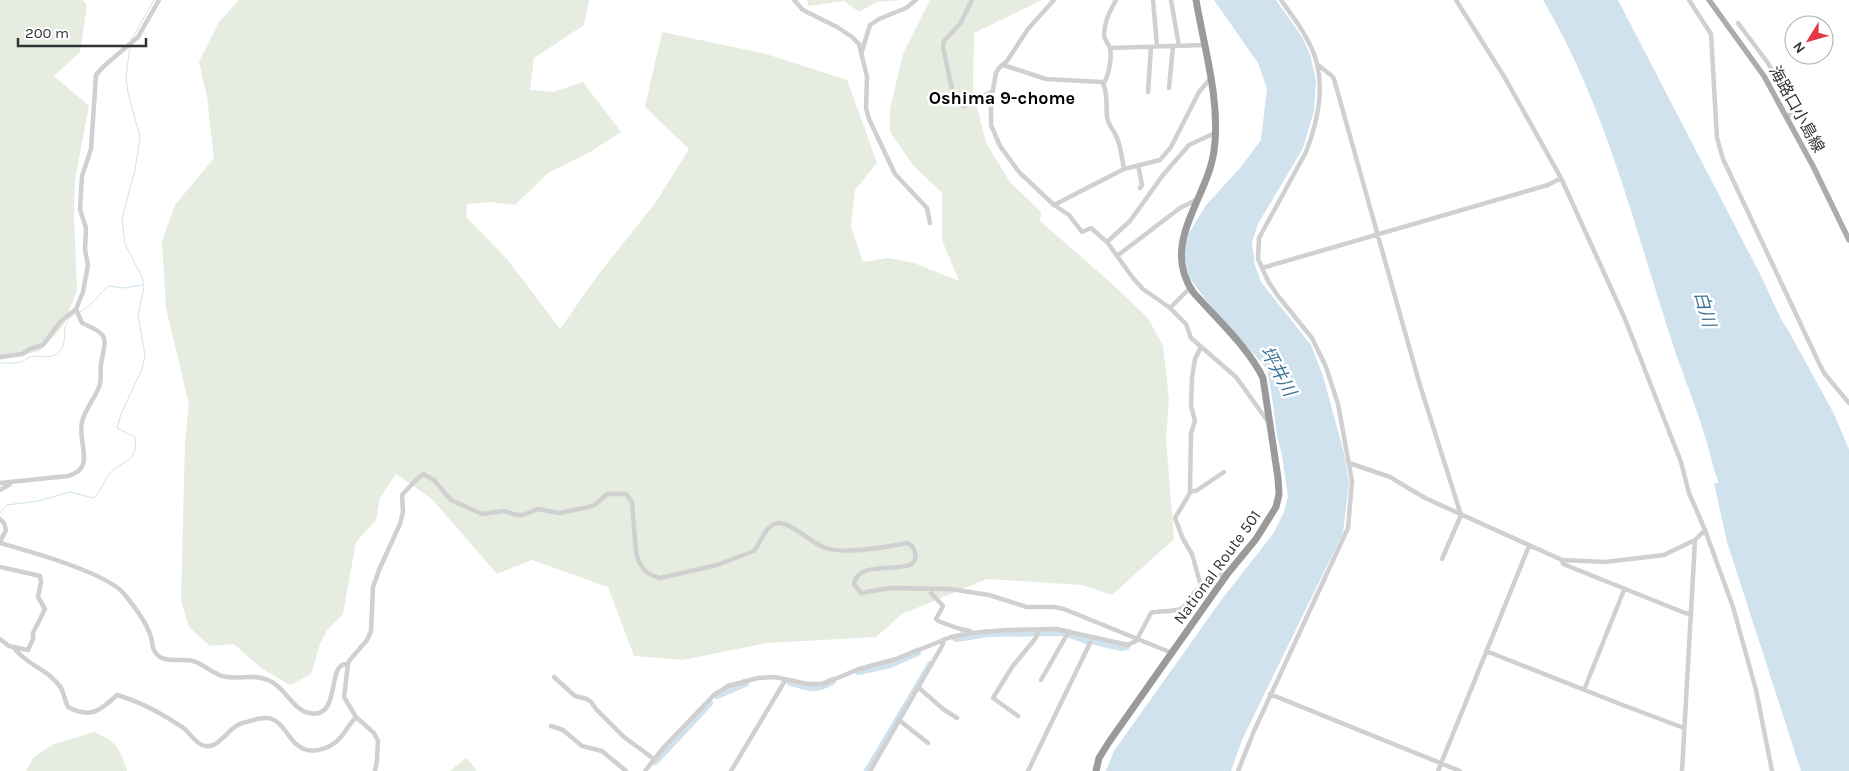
<svg xmlns="http://www.w3.org/2000/svg" width="1849" height="771" viewBox="0 0 1849 771" font-family="Karla,'Noto Sans JP',sans-serif">
	<rect width="100%" height="100%" fill="#fff"/>
	<path fill="#e6ecdf" d="M0 0H83L87 5 80 52 54 76 89 106 75 179 74 217 77 290 63 326 40 351 0 360Z
		M239 0H589L584 25 534 58 530 90 553 92 583 82 621 132 590 152 548 173 515 205 490 202 467 204 466 217 507 259 560 329 598 275 656 202 689 149 645 107 662 32 766 54 847 80 877 163 855 190 851 227 863 262 888 258 914 263 959 281 942 240V193L912 164 890 132V109L903 54 930 0H1042L974 33 973 91 986 143 1010 182 1041 212 1040 221 1109 281 1148 318 1163 346 1169 399 1166 438 1174 539 1112 595 1082 585 987 579 902 614 876 637 767 643 683 660 634 656 608 587 532 560 497 574 432 499 396 474 380 498 376 520 356 542 343 614 327 630 320 644 311 674 290 685 261 668 234 644 210 646 189 627 181 601 185 442 189 404 166 308 162 241 175 205 214 158 207 97 199 62 219 22Z
		M807 0H902L877 2 859 12 844 1 808 6Z
		M94 732C117 742 120 748 127 771H26L34 757 54 744Z
		M467 758 477 771H450L452 769Z"/>
	<path fill="#cfe2ee" d="M1214 0H1276L1302 37 1310 54 1316 81 1314 111 1303 148 1258 224 1252 243 1255 265 1261 282 1311 345 1323 376 1344 453 1349 482 1343 533 1242 740 1231 771H1106L1114 751 1222 599 1273 534 1284 512 1288 497 1282 455 1277 436 1272 397 1267 369 1205 299 1189 277 1183 251 1189 233 1206 205 1240 168 1261 140 1267 89 1258 63Z
		M1543 0H1618L1761 276 1781 319 1788 330 1833 412 1849 449V771H1801L1727 542 1714 483H1718C1718 476 1714 472 1713 466 1704 427 1689 391 1676 354 1636 234 1608 110 1543 0Z"/>
	<g fill="none" stroke-linecap="round" stroke-linejoin="round">
		<path stroke="#cfe2ee" stroke-width="1" d="M131 40 154 0
			M80 312C93 305 98 294 109 286L125 288 142 285
			M0 363C6 362 14 364 20 362 24 361 27 359 30 357 41 354 51 361 60 351 70 338 57 324 76 313
			M0 513 7 505 38 501 70 492 94 498C101 491 104 480 111 472 117 465 128 463 132 456 136 451 136 443 135 437L117 428 121 414 142 369 145 356 138 315 144 287 142 277 125 244 122 218 135 170 140 137 128 92 126 78 130 46"/>
		<path stroke="#cfe2ee" stroke-width="4.5" d="M866 771 930 663"/>
		<path stroke="#cfe2ee" stroke-width="8" d="M956 638 988 633 1064 632 1090 641
			M1095 641 1122 647 1126 646
			M859 671 890 664 917 652
			M791 682C811 687 813 691 832 681
			M717 695 745 683
			M655 761 709 703"/>
		<path stroke="#d0d0d0" stroke-width="4.5" d="M794 0 803 10 837 27 852 37 859 44 867 77 866 108 869 119 895 174 927 208 930 223
			M972 0 960 24 944 41 943 47 952 89 955 97 963 106C971 105 983 95 992 92
			M1054 0 1028 29 1007 61 999 68 996 73 991 101V125L1000 146 1019 172 1054 205 1069 215 1082 232 1091 228 1107 242 1133 278 1143 289 1170 308 1186 324 1191 338 1236 377 1269 423
			M1153 0 1157 46
			M1171 0 1179 46
			M1456 0 1505 78 1561 178 1625 319 1681 462 1689 493 1705 530 1733 607 1756 690 1772 771
			M1689 0 1711 34 1717 138 1723 159 1819 363 1824 373 1849 403
			M1738 23 1768 63 1792 110 1788 117
			M1110 48 1204 45
			M862 51 870 25 879 19 906 8 916 0
			M1003 65 1046 79 1102 82C1108 90 1106 107 1107 117 1108 125 1114 130 1117 138 1121 147 1122 159 1124 169
			M1318 65 1332 76 1334 79 1419 382 1461 515 1442 559
			M1103 84C1109 76 1112 58 1110 48 1108 43 1104 40 1104 34 1105 19 1110 12 1116 0
			M1169 88 1173 46
			M1148 92 1151 47
			M1138 165 1142 185 1140 188
			M1054 205 1124 169 1160 160 1171 147 1199 92 1210 79
			M1107 242 1130 221 1163 175 1189 145 1215 133
			M1117 256 1180 208 1198 199
			M1262 268 1548 185 1561 178
			M1170 308 1190 288
			M1201 347 1195 359 1192 378 1191 406 1195 421 1191 433 1190 491H1196L1224 472
			M0 357 22 354 30 349 43 345 60 322 76 309 83 292 88 265 85 250 86 228 80 209 82 176 91 149 96 75 104 66 138 37 159 0
			M1349 463 1390 477 1425 498 1562 560 1605 562 1664 555 1695 540 1705 530
			M0 483 68 476C97 468 77 443 82 422 85 409 94 400 99 387 102 381 100 372 101 364 106 337 110 335 82 323L76 309
			M0 490 10 484
			M1191 491 1175 518 1183 539 1192 554 1201 586
			M0 519 4 523 6 530 0 542
			M0 543C28 551 109 573 125 595 134 606 147 623 151 637 153 645 152 652 160 657 170 663 182 658 193 661 205 664 214 676 227 677 241 679 255 674 268 680 284 686 293 710 309 713 343 720 325 661 348 664
			M1562 560 1563 564 1685 613 1690 614
			M0 567 40 576 41 582 38 597 45 609 33 633V639L28 650 9 646 0 639
			M931 593 943 606 936 619 938 621 960 629 970 631 971 633
			M14 648C26 665 50 670 61 688 64 694 65 701 68 707 90 719 100 711 117 695 138 701 164 715 182 727 190 732 193 741 202 745 220 752 227 725 246 722 254 720 265 716 272 719 283 723 287 736 296 744 308 755 325 751 337 741 345 734 349 724 356 717
			M1486 651 1620 704 1684 728
			M554 677 575 696 587 699 591 702 596 709 624 737 654 759
			M1041 680 1069 631
			M918 687 943 709 957 718
			M1584 690 1624 590
			M1270 694 1460 771
			M1018 716 993 698 1012 667 1035 639 1040 629
			M899 720 928 743
			M551 726 563 730 582 746 602 751 626 771
			M375 771 377 760 378 741 374 733 356 717 344 697 348 664 349 661 367 640 371 631 373 587 379 570 400 524 403 512 402 495 415 481 423 474 434 480 451 500 482 514 504 511 517 515H523L538 509 559 513 589 507 596 504 607 494H626L632 502 636 552 639 562 644 570 651 575 660 578 717 565 754 551C761 543 766 523 779 523 791 523 811 542 823 547 841 555 887 547 907 543L912 546C916 552 918 562 909 565 894 571 857 562 854 584L861 593 890 588 950 589 989 595 1027 607H1054L1064 609 1172 653
			M645 771 664 747 714 695 728 686 758 678 775 677 807 684H823L859 669 896 659 951 637 971 633 1005 630 1056 629 1128 645 1136 641 1151 613C1161 610 1173 613 1182 608 1188 604 1189 598 1194 593 1202 583 1215 576 1227 573
			M731 771 786 679
			M870 771 942 646 945 639
			M1028 771 1090 643
			M1238 771 1254 731 1348 528 1352 481 1338 404 1326 367 1312 338 1278 296 1268 281 1258 259 1259 238 1306 152C1316 126 1324 92 1317 64 1312 41 1295 20 1281 0
			M1438 771 1529 546
			M1682 771 1695 540"/>
		<path stroke="#ababab" stroke-width="5.5" d="M1709 0 1764 76 1813 166 1849 240"/>
		<path stroke="#9a9a9a" stroke-width="7" d="M1096 771 1099 758 1109 742 1228 573 1256 539 1276 507 1279 494 1278 478 1263 378C1249 348 1215 317 1193 292 1160 243 1207 200 1214 151 1221 103 1204 47 1196 0"/>
	</g>
	<g text-anchor="middle" dominant-baseline="central" stroke-width="5" stroke-linejoin="round" paint-order="stroke">
		<g font-size="16" fill="#333" stroke="#fff">
			<text transform="translate(1797 109) rotate(61)">海路口小島線</text>
			<text transform="translate(1217 567) rotate(-54)">National Route 501</text>
		</g>
		<g font-size="18" font-weight="bold" fill="#000" stroke="#fff">
			<text x="1002" y="98">Oshima 9-chome</text>
		</g>
		<g font-size="18" font-style="italic" fill="#3f7597" stroke="#fff">
			<text transform="translate(1705 309) rotate(75)">白川</text>
			<text transform="translate(1278 371) rotate(61)">坪井川</text>
		</g>
	</g>
	<g transform="translate(1809 40) rotate(233)"><circle r="24" fill="#ffffff" stroke="#adadad"/>
	<path d="M0-4L9 19L0 12L-9 19Z" fill="#e63946"/>
	<text y="-8" font-size="14" font-weight="bold" text-anchor="middle" fill="#333333">N</text>
	</g>
	<path d="M18 38v8h128v-8" fill="none" stroke="#333333" stroke-width="2.5"/>
	<text x="25" y="38" font-size="15" fill="#333333" stroke="#ffffff" stroke-width="4" paint-order="stroke">200 m</text>
</svg>
